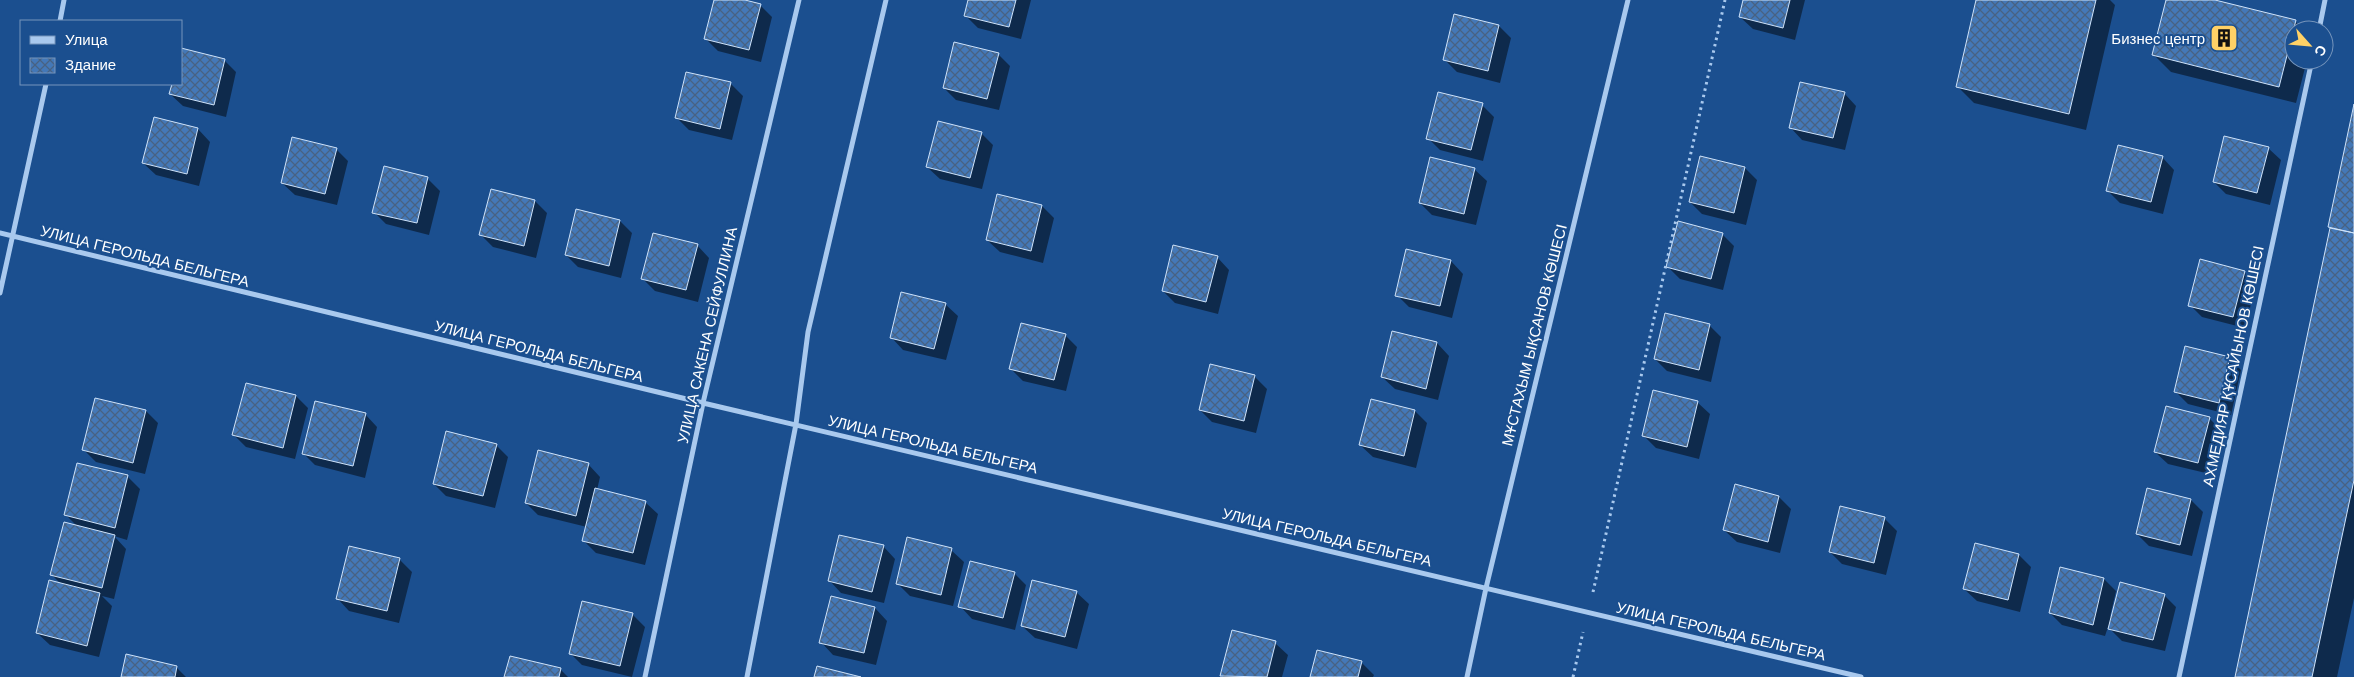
<svg xmlns="http://www.w3.org/2000/svg" width="2354" height="677" viewBox="0 0 2354 677" font-family="Helvetica,sans-serif">
	<defs>
		<pattern id="building-cross-hatch" width="8" height="8" patternUnits="userSpaceOnUse" patternTransform="scale(1.25)"><rect width="8" height="8" fill="#4478b7"/><path d="M0 0l8 8M0 8l8-8" fill="none" stroke="#486282"/></pattern>
	</defs>
	<rect width="100%" height="100%" fill="#1b4f8f"/>
	<path fill="#0007" d="M715 0H740L760 5 772 17 761 62 718 51 706 39Z
		M970 0H1031L1021 39 978 28 966 16Z
		M1744 0H1805L1795 40 1753 29 1740 17Z
		M1977 0H2110L2115 5 2086 130 1974 103 1957 86Z
		M2167 0H2209L2295 21 2304 30H2294V60H2307L2296 103 2171 72 2154 55Z
		M1499 26 1511 38 1500 83 1457 72 1444 59Z
		M998 54 1010 66 999 110 956 100 944 88Z
		M224 60 236 72 226 117 183 106 170 94 173 84H181Z
		M730 83 743 96 732 140 689 130 676 117Z
		M1844 93 1856 106 1845 150 1802 140 1790 127Z
		M1482 105 1494 117 1483 161 1440 150 1428 138Z
		M2354 110V598L2337 677H2237L2332 229 2330 227Z
		M154 119 198 129 210 142 199 186 156 175 143 163Z
		M981 133 993 145 982 189 940 179 927 167Z
		M2268 148 2281 160 2270 205 2226 194 2214 182Z
		M336 149 348 161 337 205 295 195 282 183Z
		M2162 157 2174 170 2163 214 2120 203 2108 191Z
		M1745 168 1757 180 1746 225 1702 214 1690 202Z
		M1474 169 1487 181 1476 225 1432 215 1420 203Z
		M427 178 440 191 429 235 386 224 374 212Z
		M998 195 1042 206 1054 218 1043 263 1000 252 987 240Z
		M535 201 547 213 536 258 493 247 481 235Z
		M620 221 632 233 621 278 578 267 566 255Z
		M1722 234 1734 246 1723 290 1680 279 1668 267Z
		M697 245 709 258 698 302 655 291 643 279Z
		M1407 251 1451 261 1463 274 1452 318 1409 307 1397 295Z
		M1217 257 1229 270 1218 314 1175 303 1163 291Z
		M2244 272 2256 284 2245 328 2202 317 2190 305Z
		M945 304 958 316 946 360 903 350 891 337Z
		M1709 325 1721 337 1711 382 1667 371 1655 359Z
		M1393 333 1437 343 1449 356 1438 400 1395 389 1382 377Z
		M1065 335 1077 347 1066 391 1023 381 1011 369Z
		M2229 358 2241 370 2231 415 2188 404 2175 391Z
		M1254 376 1267 389 1256 433 1212 422 1200 410Z
		M296 396 308 408 295 459 246 447 234 435Z
		M96 399 146 411 158 423 145 474 96 462 84 450Z
		M1372 400 1415 411 1427 423 1416 468 1373 457 1360 445Z
		M1697 402 1710 414 1699 459 1656 448 1644 436Z
		M365 414 377 427 365 478 315 465 303 453Z
		M2209 418 2221 430 2210 474 2168 464 2155 452Z
		M496 445 508 457 495 508 446 496 434 484Z
		M588 464 600 477 597 490 645 502 658 514 645 565 596 553 583 540 587 527 538 515 526 503Z
		M128 477 140 489 127 540 114 536 126 549 114 599 102 596 112 606 99 657 50 645 37 633 62 585 52 575 78 527 66 515Z
		M2148 490 2191 500 2203 512 2192 556 2149 546 2137 534Z
		M1779 497 1791 509 1780 553 1737 542 1724 530Z
		M1884 518 1897 531 1886 575 1842 564 1830 552Z
		M883 546 895 559 884 603 841 593 829 580Z
		M951 550 964 562 953 606 910 596 897 583Z
		M2019 555 2031 567 2020 612 1977 601 1964 589Z
		M399 559 412 572 399 623 349 611 337 598Z
		M2061 569 2104 579 2116 591 2110 617 2164 595 2176 607 2165 651 2122 641 2108 627 2105 636 2062 625 2050 613Z
		M1014 573 1026 585 1015 630 972 619 960 606Z
		M1076 592 1089 604 1077 649 1035 638 1022 626Z
		M832 598 875 608 887 621 876 665 833 655 821 642Z
		M583 602 633 615 645 627 632 677 582 665 570 653Z
		M1233 632 1275 643 1288 655 1282 677H1223Z
		M127 655 177 668 186 677H122Z
		M1361 662 1374 675 1373 677H1312Z
		M560 669 568 677H506Z"/>
	<path fill="url(#building-cross-hatch)" stroke="#cfe3fa" d="M714 0H745L761 4 749 50 704 39Z
		M968 0H1016L1009 27 964 16Z
		M1743 0H1790L1783 28 1739 17Z
		M1976 0H2096L2069 114 1956 87Z
		M2166 0H2215L2296 20 2279 87 2152 55Z
		M1454 14 1499 25 1488 71 1443 60Z
		M954 42 999 53 987 99 943 88Z
		M181 48 225 59 214 105 169 94 172 84H181Z
		M686 72 731 82 720 129 675 118Z
		M1800 82 1845 92 1833 138 1789 128Z
		M1438 92 1483 103 1471 150 1426 139Z
		M2354 104V233L2328 227Z
		M154 117 198 128 187 174 142 163Z
		M938 121 982 132 970 178 926 167Z
		M2224 136 2269 147 2257 193 2213 182Z
		M292 137 337 148 325 194 281 183Z
		M2118 145 2163 156 2151 202 2106 191Z
		M1700 156 1745 167 1734 213 1689 202Z
		M1430 157 1475 168 1464 214 1419 203Z
		M384 166 428 177 417 223 372 213Z
		M491 189 535 200 524 246 479 235Z
		M997 194 1042 205 1031 251 986 240Z
		M576 209 620 220 609 266 565 255Z
		M1678 221 1723 233 1711 279 1666 267Z
		M2330 228 2354 233V480L2312 677H2235Z
		M653 233 698 244 686 290 641 279Z
		M1173 245 1218 256 1206 302 1162 291Z
		M1406 249 1451 260 1440 306 1395 296Z
		M2200 259 2245 271 2233 317 2188 306Z
		M901 292 946 303 934 349 890 338Z
		M1665 313 1710 324 1699 370 1654 359Z
		M1021 323 1066 334 1054 380 1009 369Z
		M1392 331 1437 342 1426 389 1381 377Z
		M2185 346 2230 357 2219 403 2174 392Z
		M1210 364 1255 375 1244 421 1199 410Z
		M246 383 296 395 283 448 232 435Z
		M1653 390 1698 401 1687 447 1642 436Z
		M95 398 146 410 133 463 82 450Z
		M1371 399 1415 410 1404 456 1359 445Z
		M315 401 366 413 353 466 302 454Z
		M2166 406 2210 417 2198 463 2154 452Z
		M446 431 497 444 483 496 433 484Z
		M538 450 589 463 576 516 525 503Z
		M77 463 128 475 115 528 64 515Z
		M1735 484 1779 496 1768 542 1723 530Z
		M595 488 646 501 633 553 582 541Z
		M2147 488 2191 499 2180 545 2136 534Z
		M1840 506 1885 517 1874 563 1829 552Z
		M64 522 115 535 102 588 50 575Z
		M839 535 884 545 872 592 828 581Z
		M907 537 952 548 941 595 896 584Z
		M1975 543 2019 554 2008 600 1963 589Z
		M349 546 400 558 387 611 336 599Z
		M970 561 1015 572 1003 618 958 607Z
		M2060 567 2104 578 2093 625 2049 613Z
		M49 580 100 593 87 646 36 633Z
		M1032 580 1077 591 1065 637 1021 626Z
		M2120 582 2165 594 2153 640 2108 629Z
		M831 596 875 607 864 653 819 643Z
		M582 601 633 613 620 666 569 654Z
		M1232 630 1276 641 1267 677 1220 676Z
		M1317 650 1362 661 1358 677H1310Z
		M126 654 177 666 175 677H121Z
		M510 656 561 668 559 677H504Z
		M817 666 861 677H814Z"/>
	<g fill="none" stroke-linecap="round" stroke-linejoin="round">
		<path stroke="#a9c9ee" stroke-width="3" stroke-dasharray="2.5 4" stroke-linecap="butt" d="M1593 592 1725 0
			M1573 677 1583 632"/>
		<path stroke="#a9c9ee" stroke-width="5" d="M60 21 64 0
			M2319 30 2325 0
			M0 233 703 403 1861 677
			M0 293 46 84
			M645 677 703 403 799 0
			M747 677 796 424 808 332 886 0
			M1467 677 1486 588 1628 0
			M2179 677 2312 60"/>
	</g>
	<defs>
		<symbol id="building-square" viewBox="-11 -11 22 22"><rect x="-9" y="-9" width="18" height="18" rx="4" fill="#ffd166" stroke="#1b4f8f"/><path d="M-4-6H4V6H1V3H-1V6H-4ZM-2.5-4.3h1.7v1.8h-1.7ZM.8-4.3h1.7v1.8H.8ZM-2.5-1h1.7V.8h-1.7ZM.8-1h1.7V.8H.8Z" fill="#111"/></symbol>
	</defs>
	<g fill-rule="evenodd">
		<use href="#building-square" x="2208" y="22" width="32" height="32"/>
	</g>
	<g text-anchor="middle" dominant-baseline="central" stroke-width="4" stroke-linejoin="round" paint-order="stroke">
		<g font-size="15" fill="#fff" stroke="#1b4f8f" text-anchor="end">
			<text x="2205" y="38">Бизнес центр</text>
		</g>
		<g font-size="15" fill="#fff" stroke="#1b4f8f">
			<text transform="translate(145 256) rotate(14)">УЛИЦА ГЕРОЛЬДА БЕЛЬГЕРА</text>
			<text transform="translate(707 335) rotate(-77)">УЛИЦА САКЕНА СЕЙФУЛЛИНА</text>
			<text transform="translate(1534 335) rotate(-76)">МҰСТАХЫМ ЫҚСАНОВ КӨШЕСІ</text>
			<text transform="translate(539 351) rotate(14)">УЛИЦА ГЕРОЛЬДА БЕЛЬГЕРА</text>
			<text transform="translate(2233 366) rotate(-78)">АХМЕДИЯР ҚҰСАЙЫНОВ КӨШЕСІ</text>
			<text transform="translate(933 444) rotate(13)">УЛИЦА ГЕРОЛЬДА БЕЛЬГЕРА</text>
			<text transform="translate(1327 537) rotate(13)">УЛИЦА ГЕРОЛЬДА БЕЛЬГЕРА</text>
			<text transform="translate(1721 631) rotate(13)">УЛИЦА ГЕРОЛЬДА БЕЛЬГЕРА</text>
		</g>
	</g>
	<rect x="20" y="20" width="162" height="65" fill="#1b4f8f" stroke="#7695bc"/>
	<rect x="30" y="36" width="25" height="8" fill="#a9c9ee" stroke="#7695bc"/>
	<text x="65" y="45" font-size="15" fill="#ffffff">Улица</text>
	<rect x="30" y="58" width="25" height="15" fill="url(#building-cross-hatch)" stroke="#7695bc"/>
	<text x="65" y="70" font-size="15" fill="#ffffff">Здание</text>
	<g transform="translate(2309 45) rotate(117)"><circle r="24" fill="#1b4f8f" stroke="#7695bc"/>
	<path d="M0-4L9 19L0 12L-9 19Z" fill="#ffd166"/>
	<text y="-8" font-size="14" font-weight="bold" text-anchor="middle" fill="#ffffff">С</text>
	</g>
</svg>
